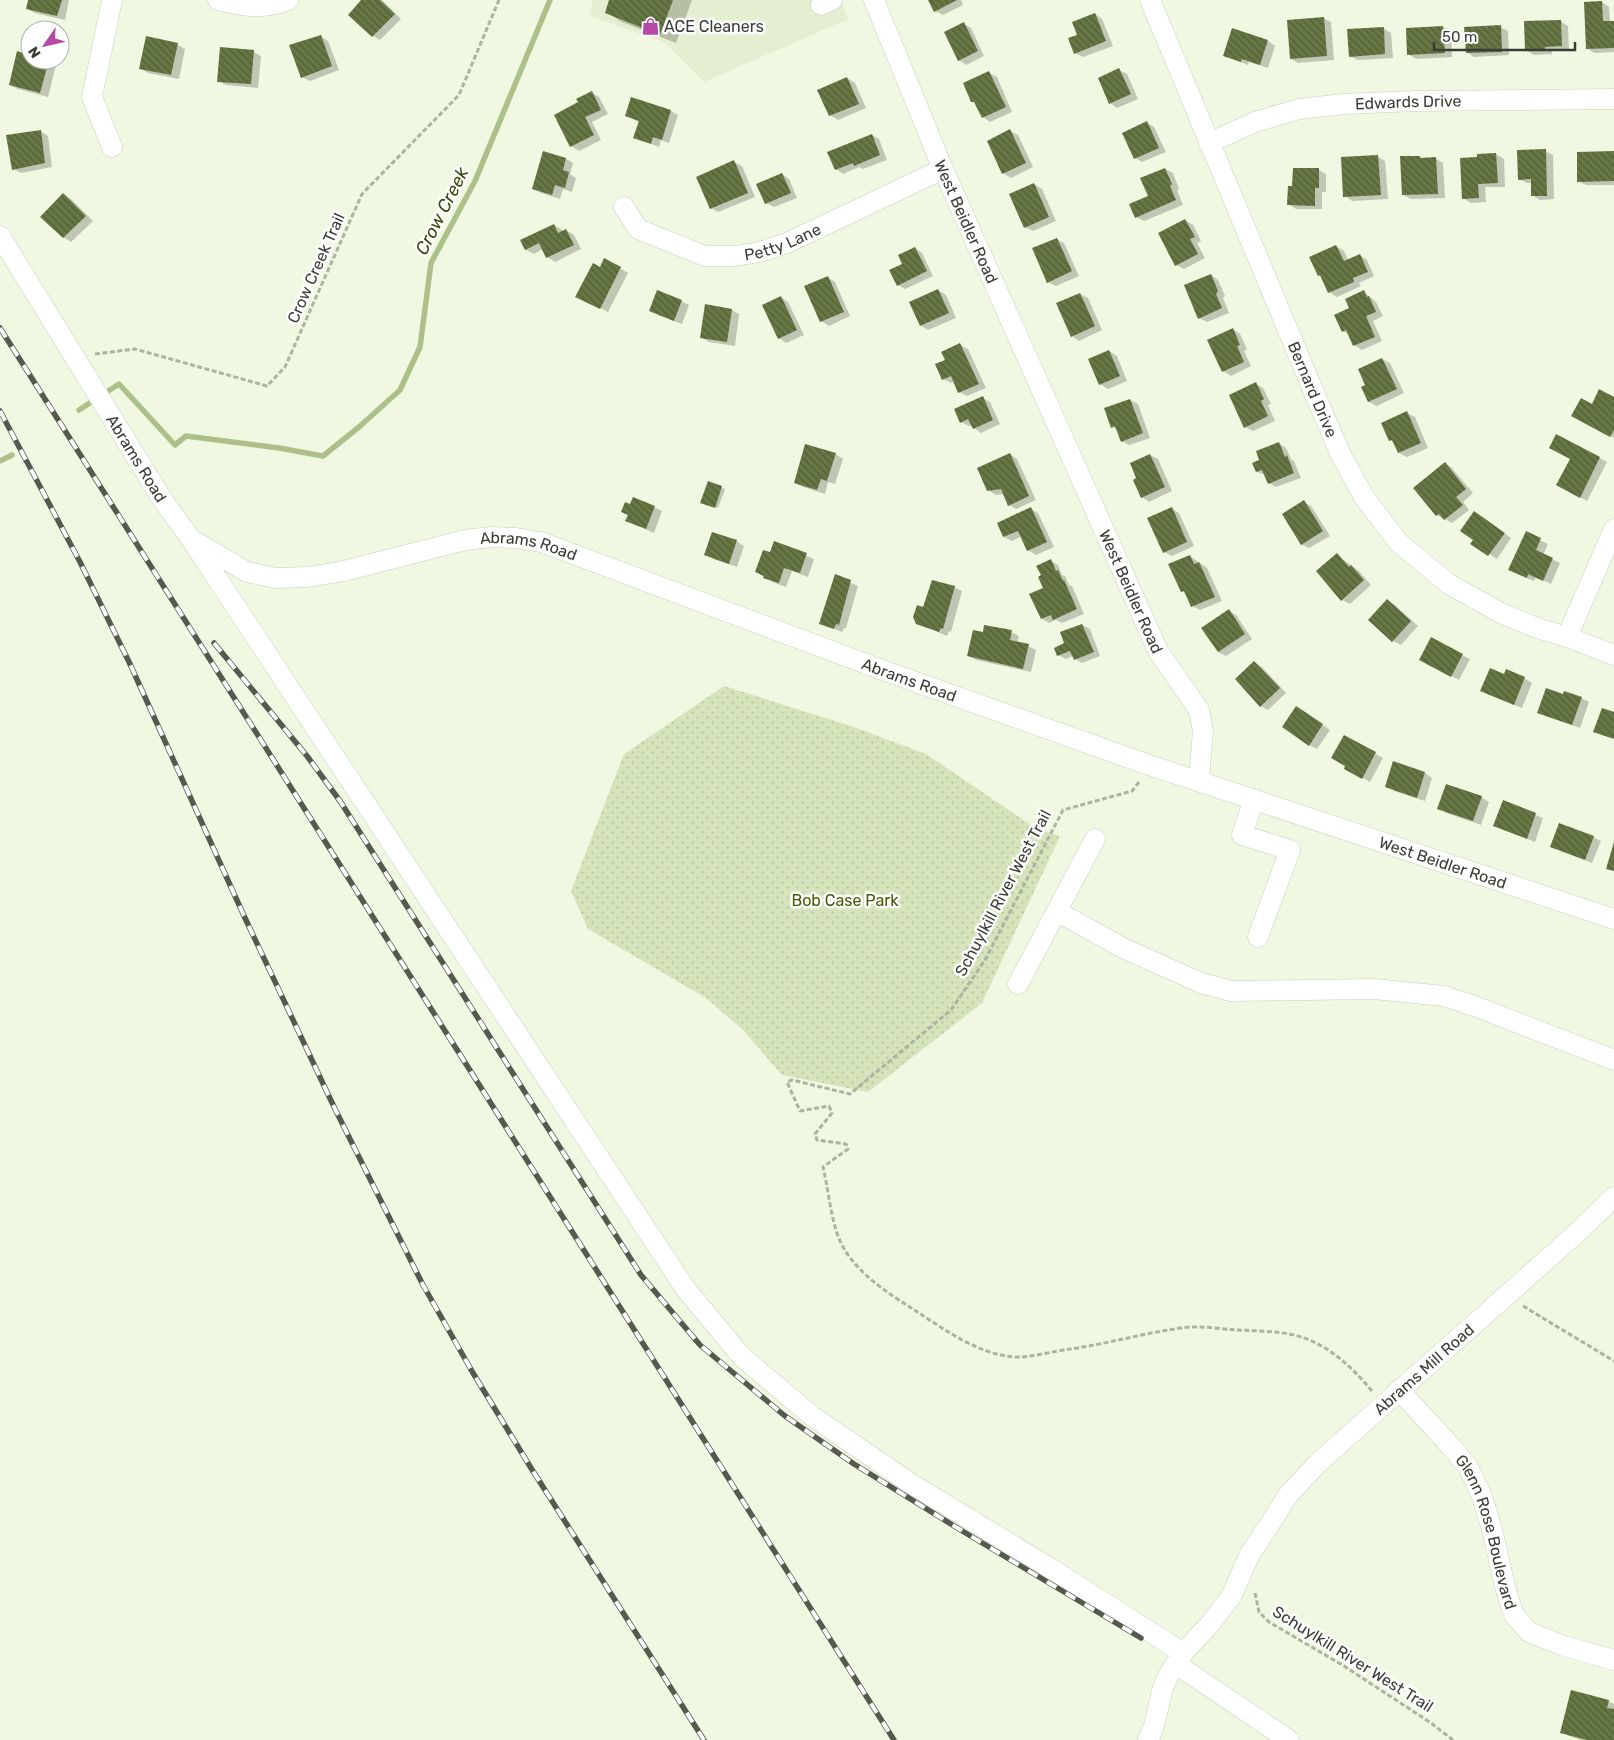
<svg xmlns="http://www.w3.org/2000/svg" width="1614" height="1740" viewBox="0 0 1614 1740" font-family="Rubik,sans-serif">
	<defs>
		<pattern id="park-dots" width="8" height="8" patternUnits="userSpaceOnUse" patternTransform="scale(1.25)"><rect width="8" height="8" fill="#d6e4bc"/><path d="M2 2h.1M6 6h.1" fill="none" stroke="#b8c4a2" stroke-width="1.8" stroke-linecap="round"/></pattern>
		<pattern id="building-back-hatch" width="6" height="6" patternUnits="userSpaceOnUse" patternTransform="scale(1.25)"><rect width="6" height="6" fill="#674"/><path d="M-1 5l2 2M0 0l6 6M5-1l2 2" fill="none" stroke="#515e37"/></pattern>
	</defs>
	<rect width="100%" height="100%" fill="#f0f8e1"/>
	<path fill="#e4eed0" d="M593 0H841L848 19 704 82 664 42 589 16Z"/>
	<path fill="url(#park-dots)" d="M724 686 851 726 926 754 1037 829 1060 836 982 1003 868 1092 782 1075 743 1030 706 998 588 929 571 891 624 754Z"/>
	<path fill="#0003" d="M29 0H69L65 20 35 13 27 9Z
		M363 0H382L401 19 380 40 373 36Z
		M611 0H692L676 43 622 22 607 13Z
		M930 0H961L963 5 943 15 935 11Z
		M1602 2 1609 7 1610 22H1614V52L1594 53 1587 48Z
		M1095 14 1102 19 1113 46 1083 57 1075 53 1078 36Z
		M1323 18 1331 22 1334 60 1298 63 1291 59Z
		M1560 21 1568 26 1569 50H1552V54L1534 55 1526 50Z
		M964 24 971 28 984 56 966 65 959 60Z
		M1443 27 1451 32 1452 57 1416 59 1408 54Z
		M1500 27 1508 31 1509 55 1474 57 1467 52Z
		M1383 28 1391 33 1393 58 1358 60 1350 56Z
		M1233 30 1268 41 1275 46 1268 68 1249 62 1248 65 1225 56Z
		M320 36 328 41 339 70 310 81 302 77Z
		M146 38 178 45 185 49 179 79 148 73 140 68Z
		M254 52 261 56 258 88 226 85 219 81Z
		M30 56V60H46L56 65 48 97 18 89 10 85Z
		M1119 70 1127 74 1138 99 1117 108 1110 103Z
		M989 73 997 77 1012 112 990 122 983 117 976 104 972 101Z
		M847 78 855 83 866 108 838 120 830 115Z
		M592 93 599 97 608 114 592 122 601 140 579 151 571 146 580 103Z
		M632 98 671 111 678 115 669 143 661 140 659 147 634 137 639 122 626 116Z
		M1147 123 1154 127 1166 152 1142 162 1135 158Z
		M40 131 48 136 52 167 21 173 13 169Z
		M1010 131 1018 135 1033 167 1011 178 1003 173Z
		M872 135 879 139 887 160 863 169 859 167 843 174 836 169Z
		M1545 151 1553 155 1554 199 1540 200 1532 195V183H1527L1519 179Z
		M544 153 566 159 573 163 570 174 576 178 572 192 563 189 560 199 541 193 534 189Z
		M1614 153V185H1586L1578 181Z
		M1496 154 1504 159 1505 187H1485L1486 202 1471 203 1463 198 1479 158Z
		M1378 157 1385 161 1388 199 1352 201 1345 196Z
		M1420 157 1424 159H1436L1443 163 1445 198 1411 199 1403 195Z
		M734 162 742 166 755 197 718 212 711 208Z
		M1165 169 1173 173 1179 189 1177 190 1183 205 1144 221 1136 217Z
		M1319 170 1326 174V192H1322V209H1296L1289 204 1294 187Z
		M782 174 789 179 797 198 774 207 766 203Z
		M1034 184 1042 189 1056 221 1033 231 1025 227Z
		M63 194 71 199 93 221 71 242 63 237Z
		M1185 220 1193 225 1201 241 1197 243 1205 258 1184 269 1176 265Z
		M554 225 561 229 563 232 566 230 574 235 581 249 555 262 547 257 543 249 534 254 526 250 521 240Z
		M1056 239 1064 243 1079 276 1056 286 1048 282Z
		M1336 246 1344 251 1348 260 1360 255 1367 260 1374 276 1359 283 1361 286 1337 297 1329 292 1323 278 1319 276Z
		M915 248 922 253 933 276 905 289 898 285 904 264Z
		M605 260 628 273 608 312 585 300Z
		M1211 275 1218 280 1225 296 1223 298 1229 313 1207 322 1199 318Z
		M827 277 835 282 850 316 829 326 821 321Z
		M938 290 946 295 956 318 928 330 920 325Z
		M1364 292 1376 302 1383 316 1373 321 1382 341 1362 350 1354 345 1350 335 1343 331Z
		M1080 294 1088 298 1102 330 1079 341 1072 336Z
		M780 297 788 302 804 335 786 343 779 338Z
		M681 301 689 305 682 324 658 315Z
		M706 306 732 310 739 314 735 346 709 342 701 337Z
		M1233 329 1240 334 1247 349 1244 351 1251 366 1231 376 1223 371Z
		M960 345 968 349 986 388 967 396 959 392 955 381 951 383 943 379Z
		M1109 351 1117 356 1127 381 1108 389 1100 384Z
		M1382 359 1390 363 1404 393 1377 406 1369 402 1363 388 1367 386Z
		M1256 384 1263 388 1271 404 1268 405 1275 421 1253 431 1245 427Z
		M983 398 990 402 1000 424 981 433 974 428 972 425 969 426 961 422Z
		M1614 399V438L1580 420 1592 406Z
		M1130 400 1138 404 1150 438 1129 445 1122 441 1118 430 1112 427Z
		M1407 413 1415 417 1428 448 1407 457 1399 453 1395 443 1390 440Z
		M1557 436 1607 462 1587 501 1565 489 1571 459Z
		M1279 443 1286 448 1291 459 1294 461 1301 478 1276 487 1269 483 1266 475 1257 472 1261 461Z
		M835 454 843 459 835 484 828 482 825 494 803 487 796 483Z
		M1010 454 1017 459 1036 500 1016 509 1009 505 1004 494 996 495 988 490Z
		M1150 455 1158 459 1172 491 1149 502 1142 497 1138 479Z
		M1445 463 1452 468 1473 493 1463 502 1469 510 1452 523 1437 515 1415 488Z
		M709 483 725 489 718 508 705 504Z
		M634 498 662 511 654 533 627 521Z
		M1304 502 1311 506 1330 536 1309 548 1301 544Z
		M1171 508 1179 513 1194 546 1172 556 1164 552Z
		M1031 509 1038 513 1054 547 1036 555 1028 550 1022 536 1012 541 1004 537 998 523Z
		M1482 517 1511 538 1497 559 1472 543Z
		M1526 533 1548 544 1543 555 1560 563 1551 584 1536 577 1534 581 1517 574Z
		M736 541 744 546 737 567 713 559 706 555Z
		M775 543 814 559 808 577 792 571 786 587 772 582 757 572 771 554Z
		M1337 555 1359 571 1371 585 1350 604 1342 600Z
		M1190 556 1207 568 1222 601 1200 610 1192 606 1187 594 1182 591Z
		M1051 561 1058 565 1062 575 1065 576 1069 585 1072 586 1084 614 1062 623 1056 620 1049 623 1042 619 1045 588Z
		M836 576 858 586 846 628H844L842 632 820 623Z
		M954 587 962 591 951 632 949 631 947 636 917 623 924 608Z
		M1388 601 1395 605 1418 626 1401 645 1393 641 1370 620Z
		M1229 611 1236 615 1252 639 1226 656 1218 652Z
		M1082 625 1090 629 1100 656 1082 663 1075 659 1073 656 1066 659 1058 655Z
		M1011 632 1019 636 1017 643 1028 646 1036 650 1031 672 976 660 969 656 984 634Z
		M1462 655 1470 659 1459 680 1426 662Z
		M1255 663 1262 667 1286 693 1268 710 1261 706Z
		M1505 676 1524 678 1532 683 1522 708 1490 695Z
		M1563 696 1581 698 1589 702 1580 728 1546 716 1538 712Z
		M1304 712 1330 730 1317 749 1309 745Z
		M1344 736 1383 758 1370 782 1345 768Z
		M1394 763 1425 773 1432 778 1425 801 1394 791 1386 786Z
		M1481 797 1489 802 1481 825 1446 813 1439 808Z
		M1504 802 1543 818 1535 842 1495 826Z
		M1593 837 1601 841 1592 863 1552 847Z
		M1608 1701 1614 1704V1740H1582L1569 1736 1561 1732Z"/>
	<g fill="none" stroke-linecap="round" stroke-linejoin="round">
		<path stroke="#aec08a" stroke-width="5.5" d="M79 410 119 384 175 445 186 436 279 448 323 456 359 427 400 390 420 347 431 263 475 181 550 0
			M0 461 12 455"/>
	</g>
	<path fill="url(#building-back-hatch)" d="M28 0H62L57 16 26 9Z
		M361 0H380L395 14 372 37 348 15Z
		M609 0H673L660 35 605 13Z
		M928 0H957L934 12Z
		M1602 1 1603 21H1614V48L1586 49 1584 2Z
		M1095 13 1106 41 1074 54 1068 38 1077 35 1072 22Z
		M1324 17 1327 56 1290 59 1287 20Z
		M1561 20 1562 46 1545 47V50L1525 51 1524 21Z
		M964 22 978 51 958 61 944 32Z
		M1501 25 1502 52 1466 53 1464 27Z
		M1443 26 1445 53 1407 55 1406 28Z
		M1384 27 1385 54 1349 57 1347 29Z
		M1232 28 1268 40 1260 65 1242 59 1241 62 1223 56Z
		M321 35 332 66 301 78 289 45Z
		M146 36 178 43 171 75 139 69Z
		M220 47 254 50 251 84 217 82Z
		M17 51 30 55V60H49L40 93 9 85Z
		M1119 68 1131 94 1109 104 1098 78Z
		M989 71 1006 107 982 118 974 102H971L963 83Z
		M847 77 859 104 829 116 817 90Z
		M592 91 601 110 585 117 594 135 570 147 554 115 578 102 576 99Z
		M631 97 671 110 662 140 653 137 651 144 633 138 639 121 625 116Z
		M1147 121 1159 148 1134 159 1122 133Z
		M1010 129 1026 163 1002 174 987 141Z
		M41 130 45 163 12 170 6 135Z
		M872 134 880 155 854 166 853 163 835 170 827 152Z
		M1546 149 1547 196H1531V179L1518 180 1517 150Z
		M543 151 566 158 563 170 569 172 565 188 555 185 552 195 532 189Z
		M1614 151V181L1577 182V152Z
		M1496 153 1498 183 1478 184 1479 198 1462 199 1460 158 1477 157V154Z
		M1378 155 1381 195 1343 197 1341 157Z
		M1400 156H1420V158L1436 157 1438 194 1402 195Z
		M734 160 748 193 710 209 696 177Z
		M1165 168 1172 184 1170 186 1176 200 1135 218 1129 204 1148 196 1140 178Z
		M1293 168H1319V188H1315V206L1287 205 1288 186H1292Z
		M782 173 791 193 765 204 756 184Z
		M1034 183 1049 217 1024 228 1009 194Z
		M63 193 86 216 63 238 40 217Z
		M1185 219 1195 237 1190 239 1198 254 1175 266 1158 233Z
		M554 224 558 233 566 229 574 245 546 258 539 243 525 250 520 240Z
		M1057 238 1072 271 1047 283 1032 248Z
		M1336 245 1344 261 1360 254 1368 272 1353 278 1354 282 1328 293 1320 275 1318 276 1309 257Z
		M915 247 927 271 897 286 889 270 902 264 898 255Z
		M604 258 621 267 600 309 575 297 593 263 600 267Z
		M1211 274 1218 291 1216 294 1222 308 1198 319 1184 285Z
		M828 276 844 312 820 322 804 286Z
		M938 289 949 313 920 326 909 302Z
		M657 290 682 300 674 321 649 311Z
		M1364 290 1367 297 1369 296 1376 312 1366 316 1375 337 1353 346 1346 330 1342 332 1334 315 1349 308 1345 299Z
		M1080 293 1095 326 1071 337 1056 303Z
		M781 296 797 330 778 339 762 305Z
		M705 304 732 309 727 342 700 338Z
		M1233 328 1240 345 1237 346 1244 362 1222 372 1207 340Z
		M960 343 979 384 958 393 951 376 942 380 935 364 945 360 941 352Z
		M1109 350 1120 376 1099 385 1088 359Z
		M1382 358 1397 389 1368 402 1361 387 1365 385 1358 369Z
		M1256 382 1264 399 1261 401 1268 416 1244 428 1229 395Z
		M1599 389 1614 397V430L1610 437 1571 416 1581 398 1592 404Z
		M983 396 993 420 973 429 968 419 960 423 954 409Z
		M1130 399 1143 433 1121 442 1115 426 1111 428 1104 408Z
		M1407 411 1421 443 1398 453 1392 440 1389 441 1381 423Z
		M1556 434 1600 457 1580 498 1556 485 1570 459 1549 448Z
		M1279 442 1285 457 1287 455 1294 473 1268 484 1262 470 1256 472 1252 463 1259 460 1256 451Z
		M805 444 836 453 827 481 821 479 817 490 794 483Z
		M1010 453 1029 496 1008 506 1001 489 987 491 977 468Z
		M1150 454 1165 487 1141 498 1133 480 1136 478 1130 463Z
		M1445 462 1466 489 1456 497 1463 505 1444 520 1439 514 1436 516 1413 488Z
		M708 481 722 486 715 508 700 503Z
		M633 497 655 506 646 529 625 521 628 515 621 512 625 502 630 504Z
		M1304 500 1323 531 1301 545 1282 514Z
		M1031 507 1047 542 1027 551 1018 531 1003 537 997 523Z
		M1172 507 1187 542 1163 553 1147 518Z
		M1474 511 1505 533 1488 556 1470 544 1473 540 1460 531Z
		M1526 531 1541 538 1536 550 1553 558 1543 581 1528 574 1527 578 1508 570Z
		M712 532 737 540 729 564 704 555Z
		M774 541 807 553 800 573 784 568 779 583 763 578 764 576 755 572 763 550 770 552Z
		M1337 553 1349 567 1351 565 1364 580 1341 601 1316 571Z
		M1190 555 1194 564 1199 562 1215 597 1191 607 1184 591 1181 592 1168 564Z
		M1051 559 1056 571 1058 570 1063 581 1064 580 1077 609 1053 620 1051 615 1041 619 1029 594 1043 588 1038 577 1041 575 1036 566Z
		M835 574 851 580 839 625 836 624 834 629 819 624Z
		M932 580 955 586 943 629 941 628 939 632 916 624 913 617 917 605 923 607Z
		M1387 599 1411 621 1392 642 1368 620Z
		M1229 609 1245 634 1218 652 1201 628Z
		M1082 624 1094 652 1074 660 1070 651 1057 656 1054 648 1064 643 1060 632Z
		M984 625 1012 630 1010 640 1029 644 1023 669 967 656 973 630 983 632Z
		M1431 637 1463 654 1451 677 1419 660Z
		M1254 661 1280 688 1260 707 1235 679Z
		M1490 668 1504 674 1506 669 1525 677 1514 705 1480 691Z
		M1546 688 1563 694 1564 691 1582 697 1572 725 1537 713Z
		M1296 706 1323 724 1309 746 1282 727Z
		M1602 708 1614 712V739L1593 732Z
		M1344 735 1376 752 1362 779 1344 769 1345 766 1331 758Z
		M1393 761 1425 772 1417 798 1385 787Z
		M1446 784 1482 796 1473 821 1437 809Z
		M1503 800 1536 813 1527 839 1493 826Z
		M1559 823 1594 836 1585 860 1550 847Z
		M1614 842V871L1606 869Z
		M1571 1690 1609 1700 1607 1708 1614 1709V1740H1587L1560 1733Z"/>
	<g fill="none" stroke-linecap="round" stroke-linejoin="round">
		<defs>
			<g id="minor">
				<path d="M218 0C241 6 265 10 288 0"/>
				<path id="s1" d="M874 0 943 169 1158 651 1199 710 1203 731 1199 780"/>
				<path id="s2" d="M1150 0 1313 390 1341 455 1364 497 1399 543 1449 584 1499 612 1537 628 1567 637 1614 655"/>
				<path d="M821 5 832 0"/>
				<path id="s3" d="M1209 143 1255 122 1299 109 1344 104 1415 101 1614 99"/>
				<path d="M112 147 92 97 112 0"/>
				<path id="s4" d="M624 207 638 229 705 256H735L760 252 787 243 943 169"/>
				<path id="s5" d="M0 236 162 499 191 539 247 572 276 578 308 577 344 571 465 540 491 537 516 538 541 542 885 671 1146 764 1614 919"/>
				<path d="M193 542 685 1288 741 1356 812 1416 910 1483 1050 1568 1183 1653"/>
				<path d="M1567 637 1614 529"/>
				<path d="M1254 799 1242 835 1290 850 1258 937"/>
				<path d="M1058 912 1123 948 1201 983 1231 991 1374 989 1444 996 1477 1007 1614 1060"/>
				<path d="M1018 984 1095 839"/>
				<path id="s6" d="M1399 1390 1448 1443 1468 1467 1481 1494 1492 1529 1505 1587 1514 1615 1529 1632 1564 1646 1614 1660"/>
				<path d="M1176 1664 1289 1740"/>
				<path id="s7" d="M1148 1740 1154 1726 1163 1687 1169 1674 1183 1653 1210 1624 1232 1595 1249 1556 1289 1494 1318 1463 1579 1231 1614 1197"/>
			</g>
		</defs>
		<use href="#minor" stroke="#c9d1ba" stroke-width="21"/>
		<path stroke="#adb3a1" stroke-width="3" stroke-dasharray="5 2.5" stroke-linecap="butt" d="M95 354 135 349 267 386 285 367 362 194 459 95 499 0
			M1139 782 1132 791 1063 810 985 960 951 1010 850 1094 792 1080 787 1082 800 1111 829 1106 832 1113 815 1134 817 1140 846 1144 848 1149 823 1167C828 1188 830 1212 837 1233 848 1268 886 1292 916 1311 945 1330 978 1354 1014 1357 1029 1358 1054 1351 1070 1349 1107 1344 1144 1333 1181 1328 1199 1325 1220 1329 1238 1330 1256 1331 1276 1331 1294 1335 1327 1343 1351 1366 1372 1391
			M1523 1306 1614 1361
			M1255 1593 1259 1612 1269 1622 1344 1666 1431 1723 1453 1740"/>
		<use href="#minor" stroke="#fff" stroke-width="20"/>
		<defs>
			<path id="rail" d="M0 328 894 1740
				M0 411 80 562 130 664 245 918 335 1109 423 1285 473 1373 531 1468 704 1740
				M214 643 307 756 340 801 641 1275 700 1345 785 1416 854 1464 959 1529 1141 1638"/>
		</defs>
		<use href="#rail" stroke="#55594e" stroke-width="5.5"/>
		<use href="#rail" stroke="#fff" stroke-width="4" stroke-dasharray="11" stroke-linecap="butt"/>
	</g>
	<defs>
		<symbol id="shop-bare" viewBox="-9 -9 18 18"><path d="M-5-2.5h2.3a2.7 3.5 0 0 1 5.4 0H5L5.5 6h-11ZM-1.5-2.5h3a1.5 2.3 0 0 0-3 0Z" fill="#b648a7" stroke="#fff" stroke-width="2.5" paint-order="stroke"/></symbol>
	</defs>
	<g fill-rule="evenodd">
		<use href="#shop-bare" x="638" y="14" width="25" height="25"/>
	</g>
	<g text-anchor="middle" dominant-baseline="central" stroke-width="5" stroke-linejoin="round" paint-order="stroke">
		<g font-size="16" fill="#3a3d34" stroke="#fff" text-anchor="start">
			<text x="664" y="26">ACE Cleaners</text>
		</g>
		<g font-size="16" fill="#3a3d34" stroke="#fff">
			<text stroke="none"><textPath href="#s3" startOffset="206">Edwards Drive</textPath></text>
			<text stroke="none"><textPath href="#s1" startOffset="240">West Beidler Road</textPath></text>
			<text stroke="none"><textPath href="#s4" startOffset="178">Petty Lane</textPath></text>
			<text transform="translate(316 268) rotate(-66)">Crow Creek Trail</text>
			<text stroke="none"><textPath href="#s2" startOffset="422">Bernard Drive</textPath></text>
			<text stroke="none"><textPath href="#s5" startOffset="261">Abrams Road</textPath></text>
			<text stroke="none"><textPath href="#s5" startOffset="711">Abrams Road</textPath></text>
			<text stroke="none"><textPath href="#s1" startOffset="645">West Beidler Road</textPath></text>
			<text stroke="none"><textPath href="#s5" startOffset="1116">Abrams Road</textPath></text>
			<text stroke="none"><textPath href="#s5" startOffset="1680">West Beidler Road</textPath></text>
			<text transform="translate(1003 893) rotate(-62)">Schuylkill River West Trail</text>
			<text stroke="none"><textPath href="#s7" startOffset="471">Abrams Mill Road</textPath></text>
			<text stroke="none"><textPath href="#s6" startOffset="171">Glenn Rose Boulevard</textPath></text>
			<text transform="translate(1353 1659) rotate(32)">Schuylkill River West Trail</text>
		</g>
		<g font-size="16" fill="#475b05" stroke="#fff">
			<text x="845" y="900">Bob Case Park</text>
		</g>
		<g font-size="18" font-style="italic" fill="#38470a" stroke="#fff">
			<text transform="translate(442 211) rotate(-63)">Crow Creek</text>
		</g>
	</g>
	<g transform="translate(45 45) rotate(236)"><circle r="24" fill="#ffffff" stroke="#b0b1ae"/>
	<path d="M0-4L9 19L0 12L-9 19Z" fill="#b648a7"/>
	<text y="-8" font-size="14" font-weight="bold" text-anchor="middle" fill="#3a3d34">N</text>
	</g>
	<path d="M1434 42v8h141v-8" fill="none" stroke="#3a3d34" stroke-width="2.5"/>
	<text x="1442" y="42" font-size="15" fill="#3a3d34" stroke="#ffffff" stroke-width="4" paint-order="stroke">50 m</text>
</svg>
